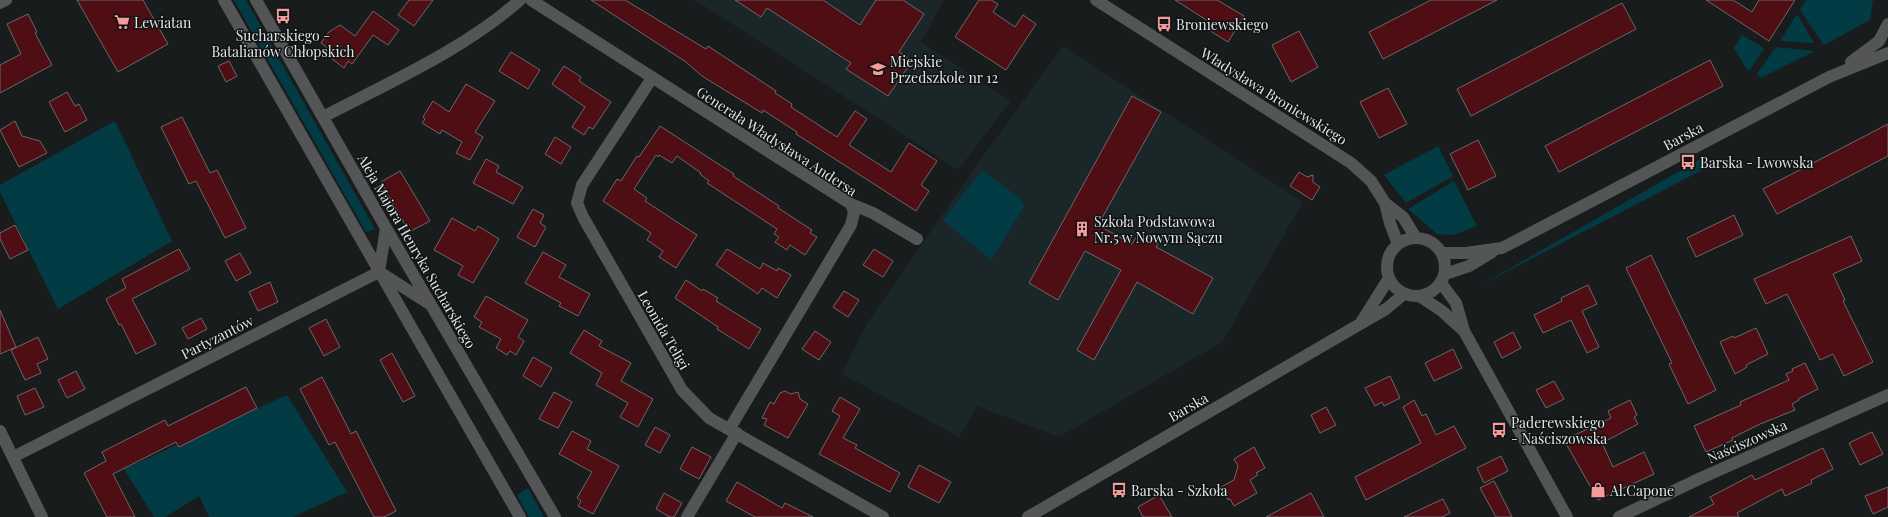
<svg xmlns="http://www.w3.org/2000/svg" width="1888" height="517" viewBox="0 0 1888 517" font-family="'Playfair Display',serif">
	<rect width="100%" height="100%" fill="#181c1d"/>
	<path fill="#1b2628" d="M695 0H944L921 42 1011 101 958 170Z
		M1063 46 1303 202 1222 342 1059 437 977 406 959 437 842 374 866 325 978 163Z"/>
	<path fill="#033b44" d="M234 0H246L375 229 366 232Z
		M1806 0H1873L1870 20 1824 45 1800 10Z
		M1797 14 1814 43 1780 41Z
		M1742 35 1764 48 1750 70 1748 71 1734 48Z
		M1776 47 1815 51 1761 78 1757 74Z
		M115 121 172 241 58 309 0 192V185Z
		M1438 146 1453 176 1406 203 1384 175Z
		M1704 157 1710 166 1479 286Z
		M982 170 1021 199 1024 207 991 260 943 220Z
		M1454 181 1477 226 1454 235 1437 234 1408 209Z
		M287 395 347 492 293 517H209L199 496 165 517H154L124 469Z
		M528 488 544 517H529L517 495Z"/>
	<path fill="#4f0d14" stroke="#6c6868" d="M77 0H143L168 44 118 72Z
		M409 0H433L414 26 398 15Z
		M591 0H625L706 49 708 46 776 91 775 93 792 104 791 107 837 137 855 111 867 119 849 145 891 172 909 143 937 161 921 185 929 191 916 211 796 134 797 132 763 110 762 113 702 76 686 62Z
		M735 0H823L860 25 876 0H903L924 14 899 52 912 61 888 96 846 69 851 63 767 8 761 17Z
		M979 0H991L998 4 993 12 1015 27 1023 15 1036 24 1006 70 955 37Z
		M1175 0H1217L1244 16 1228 42 1204 27 1208 21Z
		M1431 0H1497L1383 59 1369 32Z
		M1706 0H1733L1752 12 1759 0H1795L1769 41Z
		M1622 3 1636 29 1471 116 1457 89Z
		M373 11 399 30 388 45 373 35 352 64 348 61 344 68 331 58 335 54 321 43 329 32 340 25 355 36Z
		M28 14 37 32 35 33 52 65 0 93V65L21 54 7 24Z
		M1299 31 1318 67 1291 82 1272 45Z
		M511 52 540 70 528 89 499 71Z
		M1710 60 1723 86 1559 172 1545 146Z
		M229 61 237 76 226 82 218 66Z
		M564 66 581 77 579 81 611 102 593 129 589 127 584 135 572 127 585 107 552 84Z
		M466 84 495 101 475 132 483 137 470 160 456 153 462 142 442 130 440 134 422 123 425 119 423 117 433 101 449 112Z
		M1388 88 1407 124 1379 138 1360 102Z
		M67 92 75 106 79 104 87 120 65 132 49 102Z
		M1132 96 1161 112 1098 225 1132 244 1139 233 1158 243 1156 247 1213 278 1193 314 1137 282 1094 360 1077 350 1121 270 1085 251 1058 300 1029 283Z
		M182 117 210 173 217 170 246 228 225 238 196 181 189 184 161 127Z
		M15 121 22 136 40 141 47 153 19 167 0 130Z
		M1888 124V156L1777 214 1763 189Z
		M660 126 720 165 734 174 733 176 779 206 778 208 812 230 810 233 817 237 805 255 790 245 787 250 775 242 779 237 774 234 777 229 707 183 709 181 700 174 701 173 677 156 672 163 659 155 658 157 656 155 634 189 647 198 645 201 697 235 676 268 659 257 663 251 647 240 651 233 603 201 617 179 621 181 637 156 639 157Z
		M555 137 571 147 561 164 545 154Z
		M1478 140 1496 176 1468 190 1450 154Z
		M486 159 499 166 496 172 523 187 513 204 473 183Z
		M400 171 430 221 409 232 381 182Z
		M1299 172 1307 177 1313 175V182L1320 187 1312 200 1290 186Z
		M533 209 544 215 540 223 546 227 535 247 517 237Z
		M1734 215 1743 235 1696 257 1687 238Z
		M452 218 475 231 478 226 499 239 473 283 458 275 463 266 434 250Z
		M15 225 28 250 10 259 0 239V233Z
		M1851 236 1862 261 1833 274 1845 300 1843 301 1873 362 1844 376 1833 354 1820 360 1787 294 1766 304 1754 279Z
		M179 249 190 269 132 299 156 344 136 354 121 324 119 325 106 299 126 288 122 279Z
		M727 249 760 269 763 263 777 271 778 268 791 275 777 298 762 288 758 294 716 265Z
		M874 249 893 261 883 277 863 265Z
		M543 252 566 265 559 277 590 294 578 316 559 306 561 303 525 283Z
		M240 253 251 273 236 281 225 261Z
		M1651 255 1716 390 1688 404 1669 364 1672 363 1626 268Z
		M686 280 702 291 703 289 718 298 716 301 761 329 749 349 717 329 718 327 675 298Z
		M270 282 278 302 258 311 249 292Z
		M1588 285 1597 304 1582 311 1599 347 1587 353 1571 320 1543 333 1534 315 1562 301 1561 298Z
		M844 291 859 300 848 317 833 307Z
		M486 296 528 320 518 337 524 341 516 355 510 351 507 355 496 348 501 339 479 327 482 322 474 317Z
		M0 310 16 347 0 354Z
		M201 318 207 329 188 339 182 328Z
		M326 319 340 347 324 356 309 328Z
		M1756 328 1768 354 1746 365 1747 367 1735 374 1720 342 1733 336 1734 338Z
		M584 330 602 341 599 346 631 363 621 381 653 399 638 427 620 417 628 403 596 385 602 373 570 353Z
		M815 331 831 342 819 360 802 349Z
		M1513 332 1521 348 1502 358 1494 342Z
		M38 337 48 359 37 364 41 373 25 380 11 350Z
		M1453 349 1462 368 1434 381 1425 363Z
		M392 353 415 396 403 402 380 360Z
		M533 357 552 368 541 387 523 376Z
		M1805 363 1818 389 1798 399 1799 400 1792 404 1795 410 1760 424 1732 438 1733 440 1706 452 1694 426 1741 405 1740 402 1789 380 1786 374 1793 371 1792 369Z
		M76 371 85 389 67 398 58 380Z
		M1390 376 1400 398 1384 406 1382 402 1375 406 1365 388Z
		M322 377 351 434 356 431 396 511 384 517H374L335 442 329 445 300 389Z
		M1554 381 1564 399 1546 408 1536 390Z
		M246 387 257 408 179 447 176 442 113 474 135 517H107L84 473 106 461 102 452 165 420 168 426Z
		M35 388 44 407 25 415 17 396Z
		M785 391 791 394 798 392 800 399 808 404 788 438 764 425 767 419 762 418 770 402 774 404 780 393Z
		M554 392 572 402 558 428 539 419Z
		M840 397 860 409 843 438 857 445 855 448 900 473 890 492 819 454 840 416 832 411Z
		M1414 400 1422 416 1426 414 1436 435 1454 426 1466 448 1366 500 1355 477 1421 443 1403 407Z
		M1630 400 1637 415 1634 417 1638 424 1602 443 1613 467 1644 452 1654 474 1598 500 1564 440 1611 418 1608 411Z
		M1326 407 1336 425 1320 433 1311 415Z
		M655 427 670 435 660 453 645 445Z
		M572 431 591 441 587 449 619 466 593 514 578 506 581 501 577 498 592 472 559 454Z
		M1872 432 1883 454 1860 465 1849 443Z
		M692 447 711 457 699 479 680 469Z
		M1254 447 1265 468 1256 473 1258 475 1250 480 1257 493 1234 506 1230 499 1228 500 1221 487 1234 480 1238 466 1234 459Z
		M1823 448 1833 469 1811 480 1812 483 1785 496 1782 489 1737 513 1739 517H1689L1714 504 1710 497 1752 475 1755 480Z
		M1501 456 1508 471 1484 483 1477 468Z
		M919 465 951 482 939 503 908 487Z
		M1494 481 1512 517H1496L1480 488Z
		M737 482 782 508 785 503 813 517H755L726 501Z
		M1888 487V507L1873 514 1865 496Z
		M664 493 682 503 674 517H670L656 509Z
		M1311 493 1324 517H1266Z
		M1159 495 1172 517H1143L1138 507Z
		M1443 499 1450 513 1442 517H1404Z"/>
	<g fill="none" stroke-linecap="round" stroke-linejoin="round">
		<path stroke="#545556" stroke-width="12" d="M224 0 520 517
			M256 0 386 228 555 517
			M531 0 851 204 854 212 851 225 730 428
			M1096 0 1351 163 1371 181 1385 203 1403 217 1416 238
			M0 3 6 0
			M1851 62 1879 41 1888 24
			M652 78 582 185 577 203 583 217 682 390 709 418 883 517
			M323 117C388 83 465 49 520 0
			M1385 203 1390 223 1398 244
			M851 204 873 213 917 239
			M1387 267a29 29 0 1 1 58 0a29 29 0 1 1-58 0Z
			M1442 253H1466L1502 248 1829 77 1888 53
			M379 272 386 228
			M381 273 428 303
			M1445 274 1469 266 1492 252
			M1441 283 1456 303 1464 331 1567 517
			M1421 297 1442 311 1464 331
			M1362 321 1389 278
			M0 431 42 517
			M13 457 379 272
			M687 517 737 433
			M1028 517 1386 309 1404 294
			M1619 517 1701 478 1888 395"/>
	</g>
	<defs>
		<symbol id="bus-bare" viewBox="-9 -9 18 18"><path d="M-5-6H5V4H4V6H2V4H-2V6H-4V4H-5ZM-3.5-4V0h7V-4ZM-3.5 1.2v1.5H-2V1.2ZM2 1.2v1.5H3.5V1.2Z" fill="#f59b9a" stroke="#0f1313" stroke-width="2.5" paint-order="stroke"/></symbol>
		<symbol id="supermarket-bare" viewBox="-9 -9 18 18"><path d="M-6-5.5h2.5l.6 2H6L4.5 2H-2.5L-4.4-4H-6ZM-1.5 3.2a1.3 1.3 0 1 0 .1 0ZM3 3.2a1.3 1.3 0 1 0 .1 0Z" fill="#f59b9a" stroke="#0f1313" stroke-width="2.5" paint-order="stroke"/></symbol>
		<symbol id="school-bare" viewBox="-9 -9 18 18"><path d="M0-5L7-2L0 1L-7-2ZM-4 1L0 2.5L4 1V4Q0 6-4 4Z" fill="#f59b9a" stroke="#0f1313" stroke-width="2.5" paint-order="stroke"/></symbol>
		<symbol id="building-bare" viewBox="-9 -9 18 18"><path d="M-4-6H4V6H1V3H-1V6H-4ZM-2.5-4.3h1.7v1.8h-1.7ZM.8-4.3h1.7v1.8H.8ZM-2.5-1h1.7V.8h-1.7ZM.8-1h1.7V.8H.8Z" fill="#f59b9a" stroke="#0f1313" stroke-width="2.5" paint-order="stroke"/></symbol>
		<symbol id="shop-bare" viewBox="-9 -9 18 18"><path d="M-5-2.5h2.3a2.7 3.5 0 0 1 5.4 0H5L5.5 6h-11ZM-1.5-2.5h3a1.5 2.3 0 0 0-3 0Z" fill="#f59b9a" stroke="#0f1313" stroke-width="2.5" paint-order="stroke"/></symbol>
	</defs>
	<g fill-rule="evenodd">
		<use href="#bus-bare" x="272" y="5" width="22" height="22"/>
		<use href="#supermarket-bare" x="111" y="11" width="22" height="22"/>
		<use href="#bus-bare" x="1153" y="13" width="22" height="22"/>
		<use href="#school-bare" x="867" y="58" width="22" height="22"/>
		<use href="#bus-bare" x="1677" y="151" width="22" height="22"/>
		<use href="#building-bare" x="1071" y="218" width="22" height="22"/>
		<use href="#bus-bare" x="1488" y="419" width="22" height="22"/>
		<use href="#bus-bare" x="1108" y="479" width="22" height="22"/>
		<use href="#shop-bare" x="1587" y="479" width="22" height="22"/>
	</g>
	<g text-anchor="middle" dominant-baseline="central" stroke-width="3" stroke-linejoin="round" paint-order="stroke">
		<g font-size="14" fill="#e2e5e5" stroke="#0f1313" text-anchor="start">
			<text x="134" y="22">Lewiatan</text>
			<text x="1176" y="24">Broniewskiego</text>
			<text x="283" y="35" text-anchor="middle">Sucharskiego -<tspan x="283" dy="16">Batalianów Chłopskich</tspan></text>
			<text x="890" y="61">Miejskie<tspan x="890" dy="16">Przedszkole nr 12</tspan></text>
			<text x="1700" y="162">Barska - Lwowska</text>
			<text x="1094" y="221">Szkoła Podstawowa<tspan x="1094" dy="16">Nr.5 w Nowym Sączu</tspan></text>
			<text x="1511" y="422">Paderewskiego<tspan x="1511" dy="16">- Naściszowska</tspan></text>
			<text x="1131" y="490">Barska - Szkoła</text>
			<text x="1610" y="490">Al.Capone</text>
		</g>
		<g font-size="14" fill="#e2e5e5" stroke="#0f1313">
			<text transform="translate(1274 96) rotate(32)">Władysława Broniewskiego</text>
			<text transform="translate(1683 136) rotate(-28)">Barska</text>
			<text transform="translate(777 141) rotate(33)">Generała Władysława Andersa</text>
			<text transform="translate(417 251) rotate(60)">Aleja Majora Henryka Sucharskiego</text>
			<text transform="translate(664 330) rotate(60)">Leonida Teligi</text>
			<text transform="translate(217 337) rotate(-27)">Partyzantów</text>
			<text transform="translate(1188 407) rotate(-30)">Barska</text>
			<text transform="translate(1747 441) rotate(-24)">Naściszowska</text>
		</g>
	</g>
</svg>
